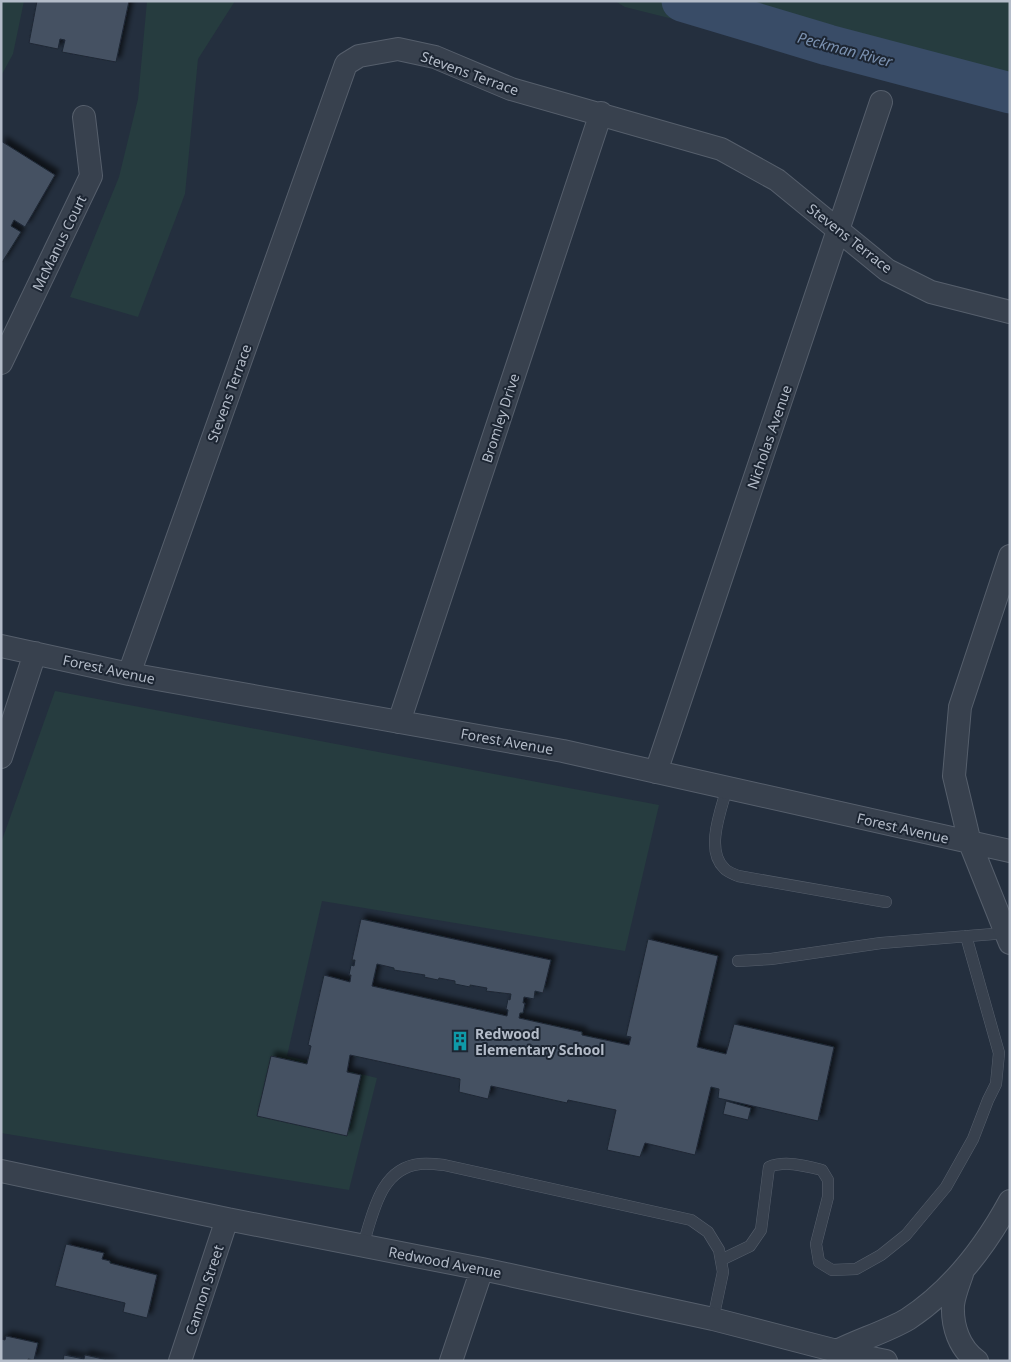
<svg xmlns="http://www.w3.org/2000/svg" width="1011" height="1362" viewBox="0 0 1011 1362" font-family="'Noto Sans',sans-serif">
	<defs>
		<filter id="shadow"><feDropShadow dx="4.5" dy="-4.5" stdDeviation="2.5" flood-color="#0009"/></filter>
	</defs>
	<rect width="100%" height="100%" fill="#242f3e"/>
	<path fill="#263c3f" d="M1 1H24L13 54 1 76Z
		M147 1H235L198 59 185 194 138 317 70 297 119 177 138 99Z
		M615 1H692L701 26 625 7Z
		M725 1H1010V93L719 19Z
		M55 691 659 805 625 951 322 901 287 1056 377 1078 349 1190 1 1133V843Z"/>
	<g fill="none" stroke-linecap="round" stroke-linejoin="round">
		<path stroke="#394c67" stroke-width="41" d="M682 1 828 45 1010 93"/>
	</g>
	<path fill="#455162" stroke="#1f2835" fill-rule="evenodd" filter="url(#shadow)" d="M37 1H129L116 62 62 52 65 40 60 39 58 49 29 43Z
		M1 141 55 175 25 227 14 220 11 226 21 232 1 264Z
		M361 919 551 960 543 993 535 991 534 999 524 997 523 1003H525L523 1013H520L519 1018 582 1032V1035L629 1045 631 1037 626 1036 648 939 718 956 697 1047 726 1054 734 1024 834 1047 818 1121 718 1098 719 1089 711 1087 695 1155 645 1143 640 1157 607 1150 616 1110 568 1100 567 1103 491 1086 488 1099 459 1092 460 1079 350 1055 347 1072 361 1075 347 1136 257 1116 271 1056 307 1064 311 1046 308 1045 324 975 350 982 351 975H349L351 965 354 966 355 960H352ZM377 964 394 968V970L425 975 424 977 438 980 439 978 455 981V984L470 987V985L487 988 486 991 511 994 510 1000 508 999 506 1009 508 1010 507 1016 372 986Z
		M726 1101 751 1108 748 1120 723 1114Z
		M66 1244 104 1253 102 1259 110 1261V1263L157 1275 147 1318 123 1312 125 1303 55 1286Z
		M6 1336 38 1343 34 1360 28 1359V1361H1V1339L5 1340Z
		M64 1355 84 1359 85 1355 112 1361H63Z"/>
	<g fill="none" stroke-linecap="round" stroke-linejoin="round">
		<defs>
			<path id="service" d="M727 788C721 810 705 850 724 868 727 872 734 874 738 876L886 902
				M738 961 771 959 881 943 1006 933
				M363 1245C373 1214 380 1168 420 1164 428 1163 436 1164 444 1165L691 1220 708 1232 719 1250 723 1272 713 1319
				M721 1260 750 1246 761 1230 769 1167C785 1160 806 1166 822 1170L828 1180V1197L816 1244 819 1262 832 1270 856 1269 881 1255 906 1235 946 1187 973 1139 988 1100 996 1084 999 1053 966 936"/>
			<path id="minor" d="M1 363 91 176 84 117
				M1010 556 960 707 954 776 970 843 1010 943
				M1 646 129 674 563 751 1010 851
				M129 674 346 64 359 56 398 49 435 57 511 89 721 149 777 180 887 270 931 292 1010 312
				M399 722 601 113
				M1 757 35 653
				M656 772 881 102
				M1 1171 227 1219 482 1269 713 1319 837 1351 886 1361
				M962 1274C959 1283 954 1295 953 1305 952 1326 959 1348 977 1361
				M835 1352C858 1340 886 1332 908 1319 952 1290 985 1247 1010 1201
				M180 1361 227 1219
				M451 1361 482 1269"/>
		</defs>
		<use href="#service" stroke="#565f6c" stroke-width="12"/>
		<use href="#minor" stroke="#565f6c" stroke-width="24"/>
		<use href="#service" stroke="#38414e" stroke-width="11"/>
		<use href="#minor" stroke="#38414e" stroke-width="22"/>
	</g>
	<defs>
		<symbol id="building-bare" viewBox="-9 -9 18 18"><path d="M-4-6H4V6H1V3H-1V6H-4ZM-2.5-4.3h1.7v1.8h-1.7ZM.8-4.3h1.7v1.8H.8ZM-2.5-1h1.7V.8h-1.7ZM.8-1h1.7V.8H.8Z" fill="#0f9aa8" stroke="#1d2633" stroke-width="2.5" paint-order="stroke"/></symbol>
	</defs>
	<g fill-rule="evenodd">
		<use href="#building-bare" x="446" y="1027" width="28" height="28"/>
	</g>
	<g text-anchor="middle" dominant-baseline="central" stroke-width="4" stroke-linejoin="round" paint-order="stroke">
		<g font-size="14" fill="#b4bcc9" stroke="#1d2633">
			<text transform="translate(470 73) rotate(20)">Stevens Terrace</text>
			<text transform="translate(850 238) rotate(38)">Stevens Terrace</text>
			<text transform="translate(59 243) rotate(-64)">McManus Court</text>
			<text transform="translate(229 393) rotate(-70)">Stevens Terrace</text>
			<text transform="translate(500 418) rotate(-72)">Bromley Drive</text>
			<text transform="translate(769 437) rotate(-71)">Nicholas Avenue</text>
			<text transform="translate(109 669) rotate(12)">Forest Avenue</text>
			<text transform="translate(507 741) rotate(10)">Forest Avenue</text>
			<text transform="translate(903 828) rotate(13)">Forest Avenue</text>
			<text transform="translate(445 1262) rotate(11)">Redwood Avenue</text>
			<text transform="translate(204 1290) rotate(-72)">Cannon Street</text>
		</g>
		<g font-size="14" font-weight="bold" fill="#b4bcc9" stroke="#1d2633" text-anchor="start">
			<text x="475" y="1033">Redwood<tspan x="475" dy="16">Elementary School</tspan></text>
		</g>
		<g font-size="15" font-style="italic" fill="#7c92b1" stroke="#1d2633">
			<text transform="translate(845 49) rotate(15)">Peckman River</text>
		</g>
	</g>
	<rect width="1011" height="1362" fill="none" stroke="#b4bcc9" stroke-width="5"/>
</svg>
